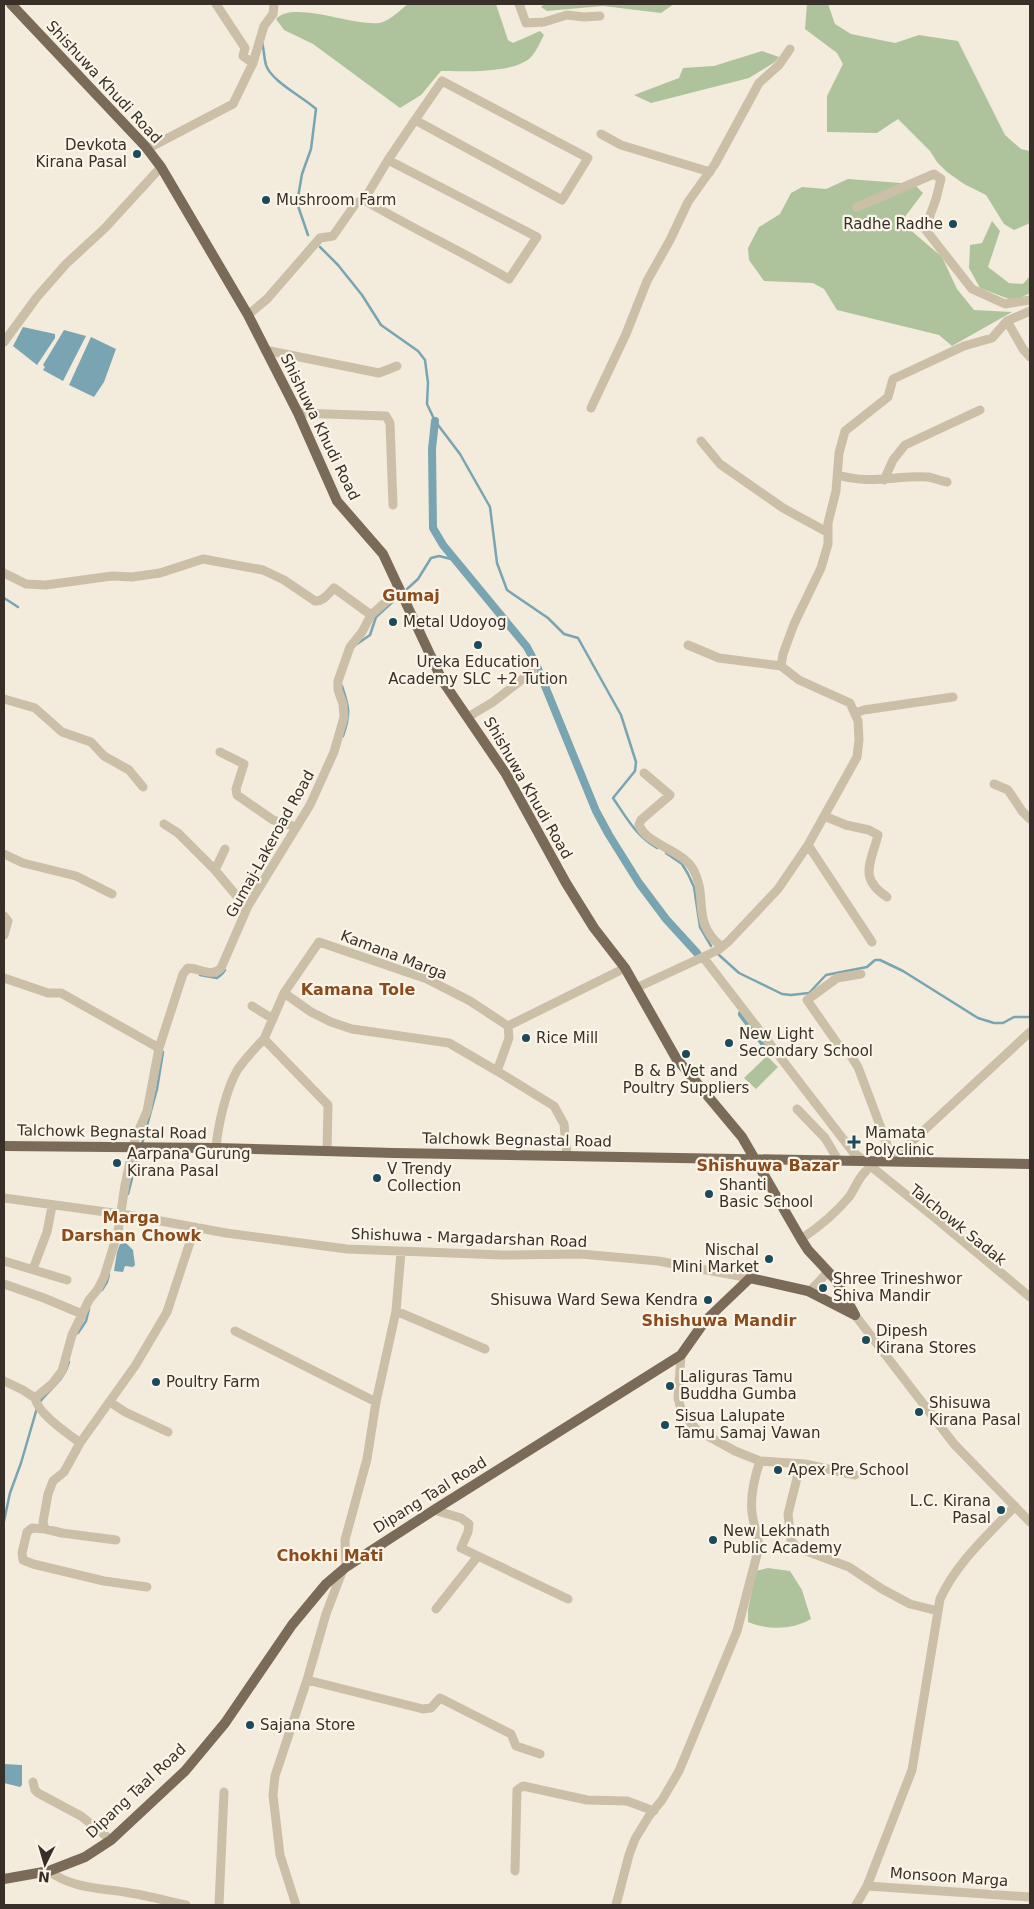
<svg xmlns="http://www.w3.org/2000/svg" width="1034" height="1909" viewBox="0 0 1034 1909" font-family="'DejaVu Sans',sans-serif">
	<rect width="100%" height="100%" fill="#f3ecdc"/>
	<path fill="#aec39b" d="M408 4H496L508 40 513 43 540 31 544 35C540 42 537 50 532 56 517 74 463 71 441 71L421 95 400 108 313 44 284 30 276 19C293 0 352 26 379 23 389 22 401 9 408 4Z
		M544 4H674L661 13 603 6 547 11 541 7Z
		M807 4H828L835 24 851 34 895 43 919 35 958 41 1005 135 1021 149 1030 151V223L1014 230 1004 224 986 195 964 184 947 172 937 162 930 151 898 119 877 133 827 132V96L843 64 837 53 805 29Z
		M762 51 779 57 775 62 749 78 651 103 634 95 679 78 683 68 714 66Z
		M848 179 914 184 923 193 901 222 942 257 957 289 974 310 1012 312 952 346 939 335 837 310 824 289 813 283 764 281 749 260 748 248 759 227 780 214 791 193 802 187 826 189Z
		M992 221 1000 231 988 267 1009 283 1023 284 1030 276V293L1014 301 980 288 969 268 970 245 982 243Z
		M767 1056 778 1067 756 1089 744 1078Z
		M768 1568 790 1571 802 1590 811 1619C793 1630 768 1630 748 1622V1610L756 1571Z"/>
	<path fill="#79a4b1" d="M23 327 55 334V338L37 365 13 346Z
		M64 330 86 336 63 381 43 370 45 367 43 365Z
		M91 337 116 349 104 382 94 397 69 385Z
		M126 1243 133 1250 135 1265 133 1267 125 1266 123 1272 114 1271 117 1252 120 1244Z
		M4 1764 22 1765V1785L20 1787 4 1783Z"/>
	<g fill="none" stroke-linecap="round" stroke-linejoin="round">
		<path stroke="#79a4b1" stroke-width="2.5" d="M262 42C264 49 264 58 266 65 271 81 303 97 316 109L311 149 302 174 297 203 308 235
			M320 247 338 265 362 295 381 325 418 351 425 360 428 383 427 404 435 421 460 454 490 507 497 563 507 590 548 618 564 634 578 638 621 715 636 762 635 771 613 798C626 817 636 836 657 848
			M407 589 418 579 431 558 439 556 455 560
			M4 598 18 607
			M357 644 370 635 376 617 398 597
			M342 686C349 707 351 713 343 736
			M666 853 682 864 688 874 694 887 700 927 711 946
			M719 955 739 973 782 994 791 995 809 993 826 975 867 967 875 960H880L903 971 978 1018 994 1023H1003L1014 1017H1030
			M200 975 217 978 222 974 225 970
			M142 1144 157 1089 163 1052
			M128 1194 139 1152
			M102 1290 107 1282 109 1275
			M78 1333 86 1321 89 1309
			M39 1403C50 1388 64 1381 69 1362
			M4 1521 10 1493 21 1463 37 1408"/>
		<path stroke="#79a4b1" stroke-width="8" d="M435 421 432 449 433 528 443 545 527 647 536 664 596 811 609 835 639 883 666 919 697 953
			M742 1014 764 1043"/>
		<path stroke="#ccbfa7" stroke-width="9" d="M216 4 245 48 243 56 253 63
			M519 4 526 23 544 22 567 15 584 17 600 16
			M601 134 621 145 710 172
			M147 149 233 104 253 63 264 26 273 14 274 4
			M364 200 388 160
			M857 207 934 174 941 179 936 199 925 229 972 289 1005 304 1030 300
			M248 315 267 299 320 238 333 236 356 203 364 200C411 228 461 251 509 279L537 237 388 160 415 120 562 200 588 158 442 81 415 120
			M1007 321 1023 349 1030 357
			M4 342 37 297 66 264 105 228 161 167
			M265 350 379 373 397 366
			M591 408 626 334 647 281 670 240 688 202 715 164 759 83 779 65 790 49
			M298 413 386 416 390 423 393 505
			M701 441 720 464 783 508 827 532
			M838 475C871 485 896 475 928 477 934 478 941 481 947 482
			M884 480 893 460 905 445 980 410
			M4 573 26 584 46 585 112 576 132 577 160 573 203 559 263 570 284 580 315 601C323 602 328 594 334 588L371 615
			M688 645 719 658 781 666
			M781 666 783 654 794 624 821 568 828 544V523L836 491 839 453 845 431 888 397 893 379 964 346 992 338 1007 321 1030 311
			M4 699 35 708 62 732 91 742 104 756 129 770 143 787
			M855 713 864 710 953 697
			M468 717 493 702 533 671
			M220 752 244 764 236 789 237 795 273 820 296 827
			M644 773 670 795 641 820 639 825C647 845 681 849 693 869 709 897 690 922 722 947
			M994 784 1008 790 1022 811 1030 819
			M824 816 846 825 869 830 878 835C871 863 858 878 887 897
			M164 824 178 833 215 870
			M808 845 872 942
			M225 849 215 870 240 900 248 906
			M4 854 23 863 76 876 112 894
			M4 916 8 921 4 935
			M703 957 853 1152 934 1217 1030 1297
			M861 974 837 978 807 1000 837 1043 851 1056 858 1067 884 1136 892 1160 1030 1032
			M4 978 48 993H61L159 1048
			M636 988 718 950 728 942 778 889 808 845 857 757 859 740 858 721 850 703 799 680 781 666
			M284 993 311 1012 331 1022 352 1029 449 1043 497 1071 554 1106 564 1124 567 1155
			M252 1006 273 1019
			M497 1071 509 1038 508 1026
			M797 1109 825 1138 838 1160
			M216 1148C218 1125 226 1089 238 1069 246 1058 255 1048 264 1039
			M327 1151 328 1105 264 1039 284 993 319 942 427 979 470 1001 508 1026 625 968
			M4 1198 128 1215 226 1233 347 1249 502 1255 581 1254 658 1261 750 1278
			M801 1239C819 1227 835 1214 849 1197 855 1189 858 1178 866 1171
			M4 1261 67 1280
			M33 1269 47 1232 52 1206
			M4 1284 44 1298 82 1314
			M809 1292 828 1272
			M396 1311 485 1349
			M855 1315 954 1444 1030 1522
			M235 1331 376 1402
			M681 1355 678 1398 682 1413 697 1430 735 1451 760 1461 805 1464 855 1475
			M4 1381 23 1390 35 1398C39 1415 66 1432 80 1443
			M35 1398 52 1384 62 1371 72 1335 89 1300 98 1289 104 1277 118 1232 125 1185 135 1139 147 1111 159 1048 183 974 188 968C199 968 213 978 221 968L248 906 310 805 334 752 344 717 343 704 338 690V681L350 647 362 632 371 615 400 589
			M110 1402 125 1412 168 1432
			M805 1464 797 1478 788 1514 791 1541 798 1548 849 1567 882 1589 910 1604 938 1611
			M434 1510 461 1518 469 1524 468 1532 461 1548 568 1599
			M45 1529 43 1522 48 1494 53 1481 64 1472 80 1443 135 1366 167 1312 195 1227
			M116 1540 62 1533 45 1529 32 1528 27 1532 22 1553 23 1560 33 1564 104 1581 147 1587
			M346 1567 345 1540 367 1459 376 1402 396 1311 401 1252
			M436 1609 478 1556
			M307 1680 423 1709 431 1708 440 1698 511 1734 516 1746 540 1754
			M33 1782 35 1790 38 1793 81 1816 111 1840
			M49 1871C72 1889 103 1888 130 1893 149 1896 168 1901 186 1905
			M515 1871 517 1790 523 1786 587 1800 627 1801 654 1811
			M867 1886 1030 1897
			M219 1905 224 1792
			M296 1905 280 1855 273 1795 275 1776 307 1680 326 1614 342 1572
			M616 1905 629 1855 635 1839 649 1816 662 1800 679 1771 737 1631 759 1547C758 1534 753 1524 752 1512 750 1496 755 1476 760 1461
			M856 1905 867 1886 912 1770 940 1599C957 1562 988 1535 1015 1506"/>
		<path stroke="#7a6a58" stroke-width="10" d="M11 4 145 146 161 167 248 315 298 413 337 501 383 554 442 680 506 774 566 883 594 928 625 968 676 1058 742 1137 801 1239 808 1250 836 1280 855 1315
			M4 1146 216 1148 394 1153 1030 1164
			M4 1879 49 1871 85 1857 111 1840 185 1771 225 1723 292 1625 326 1584 346 1567 434 1510 681 1355 705 1321 750 1278 808 1291 855 1315"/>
	</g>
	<g fill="#1b4b5b" stroke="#faf5e8" stroke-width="2">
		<circle cx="137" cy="154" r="5"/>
		<circle cx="266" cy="200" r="5"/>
		<circle cx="953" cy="224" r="5"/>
		<circle cx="393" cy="622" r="5"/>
		<circle cx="478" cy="645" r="5"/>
		<circle cx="526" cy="1038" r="5"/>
		<circle cx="729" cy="1043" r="5"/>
		<circle cx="686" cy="1054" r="5"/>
		<path d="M851.5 1134.5h5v5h5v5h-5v5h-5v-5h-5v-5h5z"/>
		<circle cx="117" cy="1163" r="5"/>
		<circle cx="377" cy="1178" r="5"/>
		<circle cx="709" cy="1194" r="5"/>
		<circle cx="769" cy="1259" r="5"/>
		<circle cx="823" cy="1288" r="5"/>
		<circle cx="708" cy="1300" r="5"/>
		<circle cx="866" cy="1340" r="5"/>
		<circle cx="156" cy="1382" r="5"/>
		<circle cx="670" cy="1386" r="5"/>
		<circle cx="919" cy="1412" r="5"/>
		<circle cx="665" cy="1425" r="5"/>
		<circle cx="778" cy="1470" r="5"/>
		<circle cx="1001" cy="1510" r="5"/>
		<circle cx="713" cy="1540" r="5"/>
		<circle cx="250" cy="1725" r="5"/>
	</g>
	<g text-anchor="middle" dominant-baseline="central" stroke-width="4.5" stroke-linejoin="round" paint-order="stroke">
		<g font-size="15" fill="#383028" stroke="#faf5e8">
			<text transform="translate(104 82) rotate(47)">Shishuwa Khudi Road</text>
			<text transform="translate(320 427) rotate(64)">Shishuwa Khudi Road</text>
			<text transform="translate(528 788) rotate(60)">Shishuwa Khudi Road</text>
			<text transform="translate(270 844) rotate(-61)">Gumaj-Lakeroad Road</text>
			<text transform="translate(394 955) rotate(21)">Kamana Marga</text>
			<text transform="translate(112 1132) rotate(1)">Talchowk Begnastal Road</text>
			<text transform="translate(517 1140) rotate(1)">Talchowk Begnastal Road</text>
			<text transform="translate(958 1225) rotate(39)">Talchowk Sadak</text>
			<text transform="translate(469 1238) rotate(2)">Shishuwa - Margadarshan Road</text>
			<text transform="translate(430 1495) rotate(-32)">Dipang Taal Road</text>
			<text transform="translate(136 1791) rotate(-43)">Dipang Taal Road</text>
			<text transform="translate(949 1877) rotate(4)">Monsoon Marga</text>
		</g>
		<g font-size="15" fill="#383028" stroke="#faf5e8" text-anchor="start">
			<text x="127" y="145" text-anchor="end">Devkota<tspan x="127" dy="17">Kirana Pasal</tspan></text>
			<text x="276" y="200">Mushroom Farm</text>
			<text x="943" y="224" text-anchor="end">Radhe Radhe</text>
			<text x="403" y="622">Metal Udoyog</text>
			<text x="478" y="662" text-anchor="middle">Ureka Education<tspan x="478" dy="17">Academy SLC +2 Tution</tspan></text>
			<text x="739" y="1034">New Light<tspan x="739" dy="17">Secondary School</tspan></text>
			<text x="536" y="1038">Rice Mill</text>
			<text x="686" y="1071" text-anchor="middle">B &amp; B Vet and<tspan x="686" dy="17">Poultry Suppliers</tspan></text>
			<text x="865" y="1133">Mamata<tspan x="865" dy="17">Polyclinic</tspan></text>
			<text x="127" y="1154">Aarpana Gurung<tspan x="127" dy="17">Kirana Pasal</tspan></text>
			<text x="387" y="1169">V Trendy<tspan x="387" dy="17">Collection</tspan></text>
			<text x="719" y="1185">Shanti<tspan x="719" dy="17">Basic School</tspan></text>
			<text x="759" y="1250" text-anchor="end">Nischal<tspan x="759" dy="17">Mini Market</tspan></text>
			<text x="833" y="1279">Shree Trineshwor<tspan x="833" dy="17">Shiva Mandir</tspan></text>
			<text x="698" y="1300" text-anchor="end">Shisuwa Ward Sewa Kendra</text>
			<text x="876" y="1331">Dipesh<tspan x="876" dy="17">Kirana Stores</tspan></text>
			<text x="680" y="1377">Laliguras Tamu<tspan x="680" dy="17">Buddha Gumba</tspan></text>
			<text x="166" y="1382">Poultry Farm</text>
			<text x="929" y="1403">Shisuwa<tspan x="929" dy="17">Kirana Pasal</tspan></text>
			<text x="675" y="1416">Sisua Lalupate<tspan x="675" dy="17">Tamu Samaj Vawan</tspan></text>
			<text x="788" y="1470">Apex Pre School</text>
			<text x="991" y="1501" text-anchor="end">L.C. Kirana<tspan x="991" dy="17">Pasal</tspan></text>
			<text x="723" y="1531">New Lekhnath<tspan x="723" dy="17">Public Academy</tspan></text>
			<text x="260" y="1725">Sajana Store</text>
		</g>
		<g font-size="16" font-weight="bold" fill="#8a4c1d" stroke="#faf5e8">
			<text x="411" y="595">Gumaj</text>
			<text x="358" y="989">Kamana Tole</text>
			<text x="768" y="1165">Shishuwa Bazar</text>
			<text x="131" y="1217">Marga<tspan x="131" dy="18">Darshan Chowk</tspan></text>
			<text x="719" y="1320">Shishuwa Mandir</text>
			<text x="330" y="1555">Chokhi Mati</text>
		</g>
	</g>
	<rect width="1034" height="1909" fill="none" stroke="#383028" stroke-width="10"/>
	<g transform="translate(45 1864) rotate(185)" stroke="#faf5e8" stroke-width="4" paint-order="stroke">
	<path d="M0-4L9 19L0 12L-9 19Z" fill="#383028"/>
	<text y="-8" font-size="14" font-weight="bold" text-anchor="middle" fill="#383028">N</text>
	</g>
</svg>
